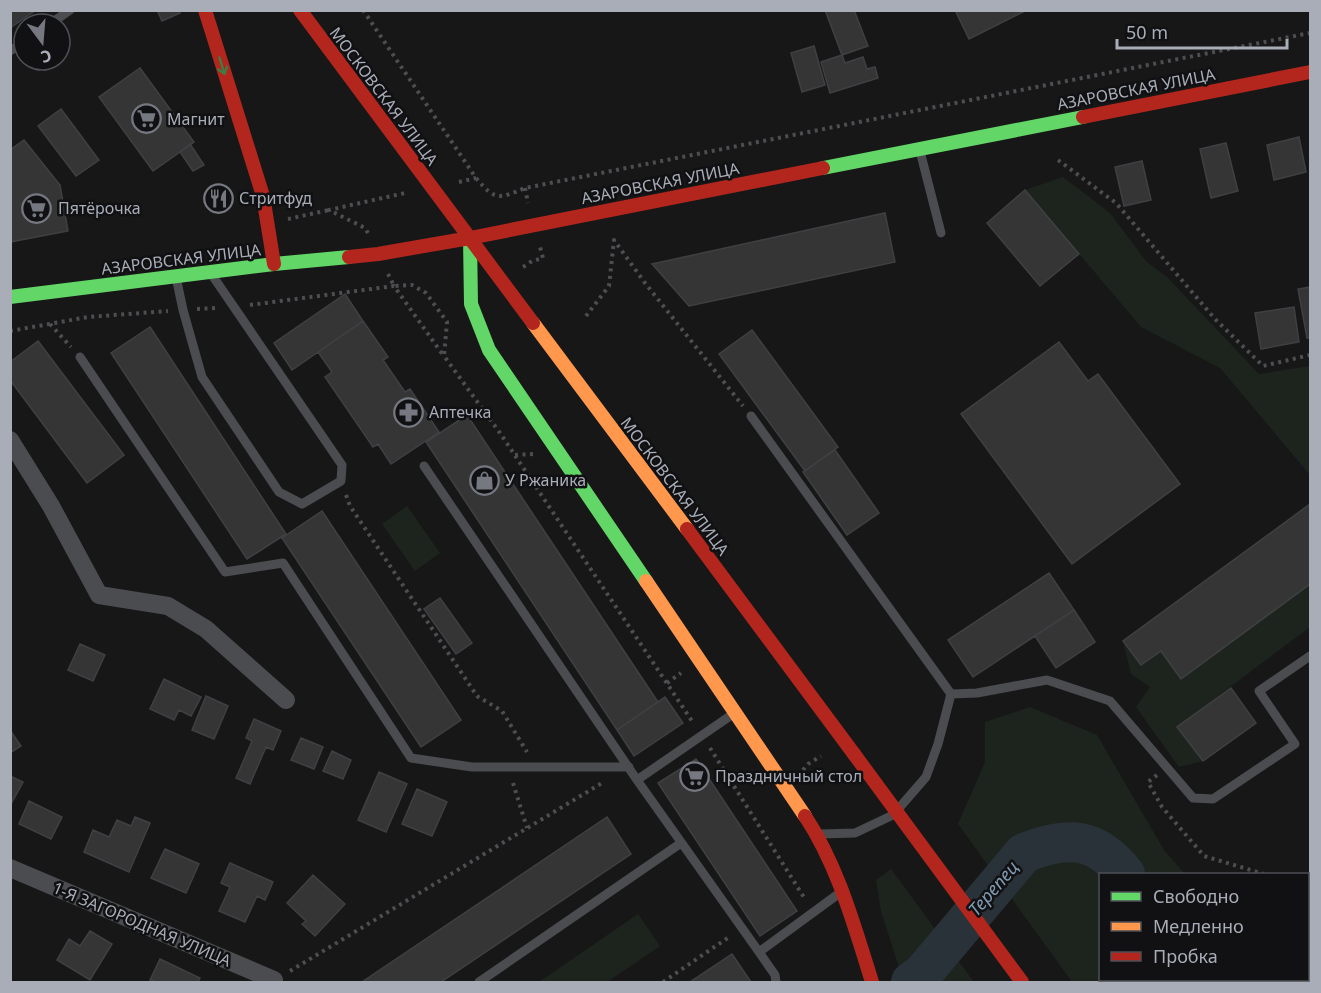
<svg xmlns="http://www.w3.org/2000/svg" width="1321" height="993" viewBox="0 0 1321 993" font-family="'Noto Sans',sans-serif">
	<rect width="100%" height="100%" fill="#171717"/>
	<path fill="#1d241e" d="M1063 177 1110 213 1146 261 1168 278 1259 374 1310 366V475L1220 368 1141 327 1025 190Z
		M407 506 440 553 415 571 382 524Z
		M1310 584V627L1177 727 1203 761 1179 767 1136 707 1150 687 1131 674 1123 641 1141 665 1161 651 1181 679Z
		M1030 707 1097 735 1164 850 1185 874H1100V980H1252L1254 982H1072L958 824 985 762V722Z
		M891 869 974 982H904L881 912 876 880Z
		M638 914 660 946 607 982H539Z"/>
	<g fill="none" stroke-linecap="round" stroke-linejoin="round">
		<path stroke="#2a3239" stroke-width="40" d="M1202 980 1204 982
			M911 982 923 973 1024 853C1067 836 1095 836 1125 874"/>
	</g>
	<path fill="#353536" stroke="#3f4043" stroke-width="1.5" d="M10 10H36L10 28Z
		M157 10H179L180 13 162 21Z
		M825 10H854L868 46 842 55Z
		M955 10H1027L969 39Z
		M814 46 825 85 802 92 791 53Z
		M842 55 845 63 863 57 867 69 875 67 878 78 830 93 821 62Z
		M140 68 194 142 153 171 99 97Z
		M61 109 99 160 76 176 38 126Z
		M1299 137 1306 172 1274 180 1267 145Z
		M24 140 60 185 68 231 10 242V150Z
		M1226 143 1238 191 1211 198 1200 149Z
		M190 144 204 165 193 171 180 152Z
		M1142 161 1151 200 1124 206 1115 167Z
		M217 185 229 205 219 211 207 192Z
		M1025 190 1079 254 1040 286 987 223Z
		M885 213 895 262 689 306 652 264Z
		M1310 283V338H1307L1298 289 1310 287Z
		M345 294 363 321 292 370 274 343Z
		M1294 307 1299 342 1261 349 1255 313Z
		M363 321 388 357 383 360 405 392 410 389 439 432 391 464 378 444 373 447 325 377 332 372 318 352Z
		M150 327 286 534 247 559 111 353Z
		M752 330 838 447 805 471 719 354Z
		M38 341 124 455 87 483 10 380V362Z
		M1059 342 1088 381 1098 374 1180 484 1072 564 961 414Z
		M467 415 658 702 617 730 426 442Z
		M835 450 879 513 847 535 803 472Z
		M1310 504V584L1181 679 1161 651 1141 665 1123 641Z
		M322 511 461 720 421 747 282 538Z
		M1049 573 1074 610 973 677 948 640Z
		M440 598 472 643 456 654 424 609Z
		M1074 610 1095 642 1056 668 1035 636Z
		M80 644 105 655 93 681 68 670Z
		M164 679 201 697 191 716 179 710 174 720 150 709Z
		M1231 688 1256 723 1203 761 1177 727Z
		M206 696 228 706 214 739 192 730Z
		M665 697 683 723 634 756 617 730Z
		M254 719 281 731 273 750 266 747 250 784 236 778 252 741 246 738Z
		M10 730 21 746 10 753Z
		M301 738 323 747 314 769 291 760Z
		M332 751 351 760 343 779 323 771Z
		M696 759 797 911 760 936 658 783Z
		M379 772 407 784 386 832 358 820Z
		M10 776 23 782 10 806Z
		M417 789 447 802 432 836 402 824Z
		M29 801 62 817 51 839 19 824Z
		M135 817 150 823 129 872 84 852 93 830 109 837 117 820 131 826Z
		M607 817 631 854 441 982H362Z
		M165 849 199 864 186 893 151 878Z
		M230 863 273 882 265 900 257 896 245 922 219 911 230 887 221 883Z
		M313 875 345 904 315 936 302 924 306 921 287 903Z
		M90 931 112 944 90 980 57 960 69 939 80 946Z
		M732 954 751 982H690Z
		M160 959 200 978 198 982H157L150 980Z"/>
	<g fill="none" stroke-linecap="round" stroke-linejoin="round">
		<path stroke="#4d4e52" stroke-width="4" stroke-dasharray="3 4.5" stroke-linecap="butt" d="M363 10 476 178C495 201 499 199 525 188L1310 33
			M1058 160 1116 203 1215 319 1263 366 1310 355
			M459 182 476 178
			M525 188 528 203
			M288 219 329 210
			M368 233 365 228 329 210 405 193
			M523 267 532 261 543 258 540 247
			M388 274 394 286 412 285 426 293 447 322 444 356 500 433 694 724
			M250 305 394 286 443 355
			M197 309 216 308
			M586 316 609 286 614 240 645 283 743 406
			M50 324 71 347
			M10 331 88 317 168 311
			M515 455 533 454
			M346 495 350 506 477 696 502 711 527 752
			M667 683 681 673
			M710 748 805 899
			M803 770 808 764 821 756
			M1157 775 1148 782 1162 807 1204 856 1264 874
			M513 783 527 828
			M290 971 602 783
			M663 982 729 937"/>
		<path stroke="#4b4c50" stroke-width="9" d="M50 24 70 10
			M10 51 24 42
			M920 151 941 233
			M176 277 183 310 202 377 279 492 302 504 341 481 342 465 212 275
			M80 357 225 572 283 563 411 758 472 767H629
			M751 416 951 694
			M424 466 637 780 733 714
			M951 694 977 693 1047 680 1110 701 1193 798 1213 799 1295 744 1259 691 1310 656
			M637 780 759 952 841 892
			M820 834 855 833 893 815 926 777 938 744 951 694
			M759 952 775 975 776 982
			M479 982 681 843"/>
		<path stroke="#4b4c50" stroke-width="18" d="M10 440 51 506 99 595 168 606 206 629 286 700
			M10 868 274 980"/>
		<path stroke="#63d668" stroke-width="14" d="M823 168 1083 117
			M470 238 471 304 489 350 646 581
			M10 297 274 264 349 257"/>
		<path stroke="#ff974d" stroke-width="14" d="M533 323 687 529
			M646 581 805 816"/>
		<path stroke="#b3261e" stroke-width="14" d="M205 10 263 196 274 264
			M300 10 533 323
			M1083 117 1310 72
			M349 257 378 254 470 238 823 168
			M687 529 854 754
			M805 816C838 866 854 925 872 982"/>
		<path stroke="#b3261e" stroke-width="14" d="M854 754 1022 982"/>
	</g>
	<defs><path id="oneway-shaft" d="M-6 0H5M1.5-3L5.5 0L1.5 3" fill="none" stroke-width="1.6" stroke-linecap="round" stroke-linejoin="round" transform="scale(1.5)"/></defs>
	<use stroke="#3e7d42" href="#oneway-shaft" transform="translate(222 66) rotate(73)"/>
	<defs>
		<symbol id="supermarket-ring" viewBox="-11 -11 22 22"><circle r="9.5" fill="#111113" stroke="#757880" stroke-width="1.5"/><path d="M-6-5.5h2.5l.6 2H6L4.5 2H-2.5L-4.4-4H-6ZM-1.5 3.2a1.3 1.3 0 1 0 .1 0ZM3 3.2a1.3 1.3 0 1 0 .1 0Z" fill="#757880"/></symbol>
		<symbol id="restaurant-ring" viewBox="-11 -11 22 22"><circle r="9.5" fill="#111113" stroke="#757880" stroke-width="1.5"/><path d="M-5-6h1v4h1v-4h1v4h1v-4h1v5L-1.5 .5V6h-2V.5L-5-1ZM5-6V6H3V1.5H1.5Q1.5-4 5-6Z" fill="#757880"/></symbol>
		<symbol id="pharmacy-ring" viewBox="-11 -11 22 22"><circle r="9.5" fill="#111113" stroke="#757880" stroke-width="1.5"/><path d="M-2-6h4v4h4v4h-4v4h-4v-4h-4v-4h4Z" fill="#757880"/></symbol>
		<symbol id="shop-ring" viewBox="-11 -11 22 22"><circle r="9.5" fill="#111113" stroke="#757880" stroke-width="1.5"/><path d="M-5-2.5h2.3a2.7 3.5 0 0 1 5.4 0H5L5.5 6h-11ZM-1.5-2.5h3a1.5 2.3 0 0 0-3 0Z" fill="#757880"/></symbol>
	</defs>
	<g fill-rule="evenodd">
		<use href="#supermarket-ring" x="130" y="102" width="33" height="33"/>
		<use href="#restaurant-ring" x="202" y="182" width="33" height="33"/>
		<use href="#supermarket-ring" x="20" y="192" width="33" height="33"/>
		<use href="#pharmacy-ring" x="392" y="396" width="33" height="33"/>
		<use href="#shop-ring" x="468" y="464" width="33" height="33"/>
		<use href="#supermarket-ring" x="678" y="760" width="33" height="33"/>
	</g>
	<g text-anchor="middle" dominant-baseline="central" stroke-width="5" stroke-linejoin="round" paint-order="stroke">
		<g font-size="16" fill="#a8adb8" stroke="#111113">
			<text transform="translate(1136 89) rotate(-11)">АЗАРОВСКАЯ УЛИЦА</text>
			<text transform="translate(384 96) rotate(53)">МОСКОВСКАЯ УЛИЦА</text>
			<text transform="translate(660 183) rotate(-11)">АЗАРОВСКАЯ УЛИЦА</text>
			<text transform="translate(181 259) rotate(-7)">АЗАРОВСКАЯ УЛИЦА</text>
			<text transform="translate(675 486) rotate(53)">МОСКОВСКАЯ УЛИЦА</text>
			<text transform="translate(142 924) rotate(23)">1-Я ЗАГОРОДНАЯ УЛИЦА</text>
		</g>
		<g font-size="16" fill="#a8adb8" stroke="#111113" text-anchor="start">
			<text x="167" y="119">Магнит</text>
			<text x="239" y="198">Стритфуд</text>
			<text x="58" y="208">Пятёрочка</text>
			<text x="429" y="412">Аптечка</text>
			<text x="505" y="480">У Ржаника</text>
			<text x="715" y="776">Праздничный стол</text>
		</g>
		<g font-size="18" font-style="italic" fill="#7f9bb3" stroke="#111113">
			<text transform="translate(993 888) rotate(-49)">Терепец</text>
		</g>
	</g>
	<rect width="1321" height="993" fill="none" stroke="#a8adb8" stroke-width="24"/>
	<rect x="1099" y="873" width="210" height="108" fill="#111113" stroke="#4d4f55" stroke-width="1.5"/>
	<rect x="1111" y="892" width="30" height="9" fill="#63d668" stroke="#4d4f55" stroke-width="1.5"/>
	<text x="1153" y="903" font-size="18" fill="#a8adb8">Свободно</text>
	<rect x="1111" y="922" width="30" height="9" fill="#ff974d" stroke="#4d4f55" stroke-width="1.5"/>
	<text x="1153" y="933" font-size="18" fill="#a8adb8">Медленно</text>
	<rect x="1111" y="952" width="30" height="9" fill="#b3261e" stroke="#4d4f55" stroke-width="1.5"/>
	<text x="1153" y="963" font-size="18" fill="#a8adb8">Пробка</text>
	<g transform="translate(42 42) rotate(164)"><circle r="28" fill="#111113" stroke="#4d4f55" stroke-width="1.5"/>
	<path d="M0-4.5L10 22L0 15L-10 22Z" fill="#757880"/>
	<text y="-9" font-size="16" font-weight="bold" text-anchor="middle" fill="#a8adb8">С</text>
	</g>
	<path d="M1117 39v9h170v-9" fill="none" stroke="#a8adb8" stroke-width="3"/>
	<text x="1126" y="39" font-size="18" fill="#a8adb8" stroke="#111113" stroke-width="4.5" paint-order="stroke">50 m</text>
</svg>
